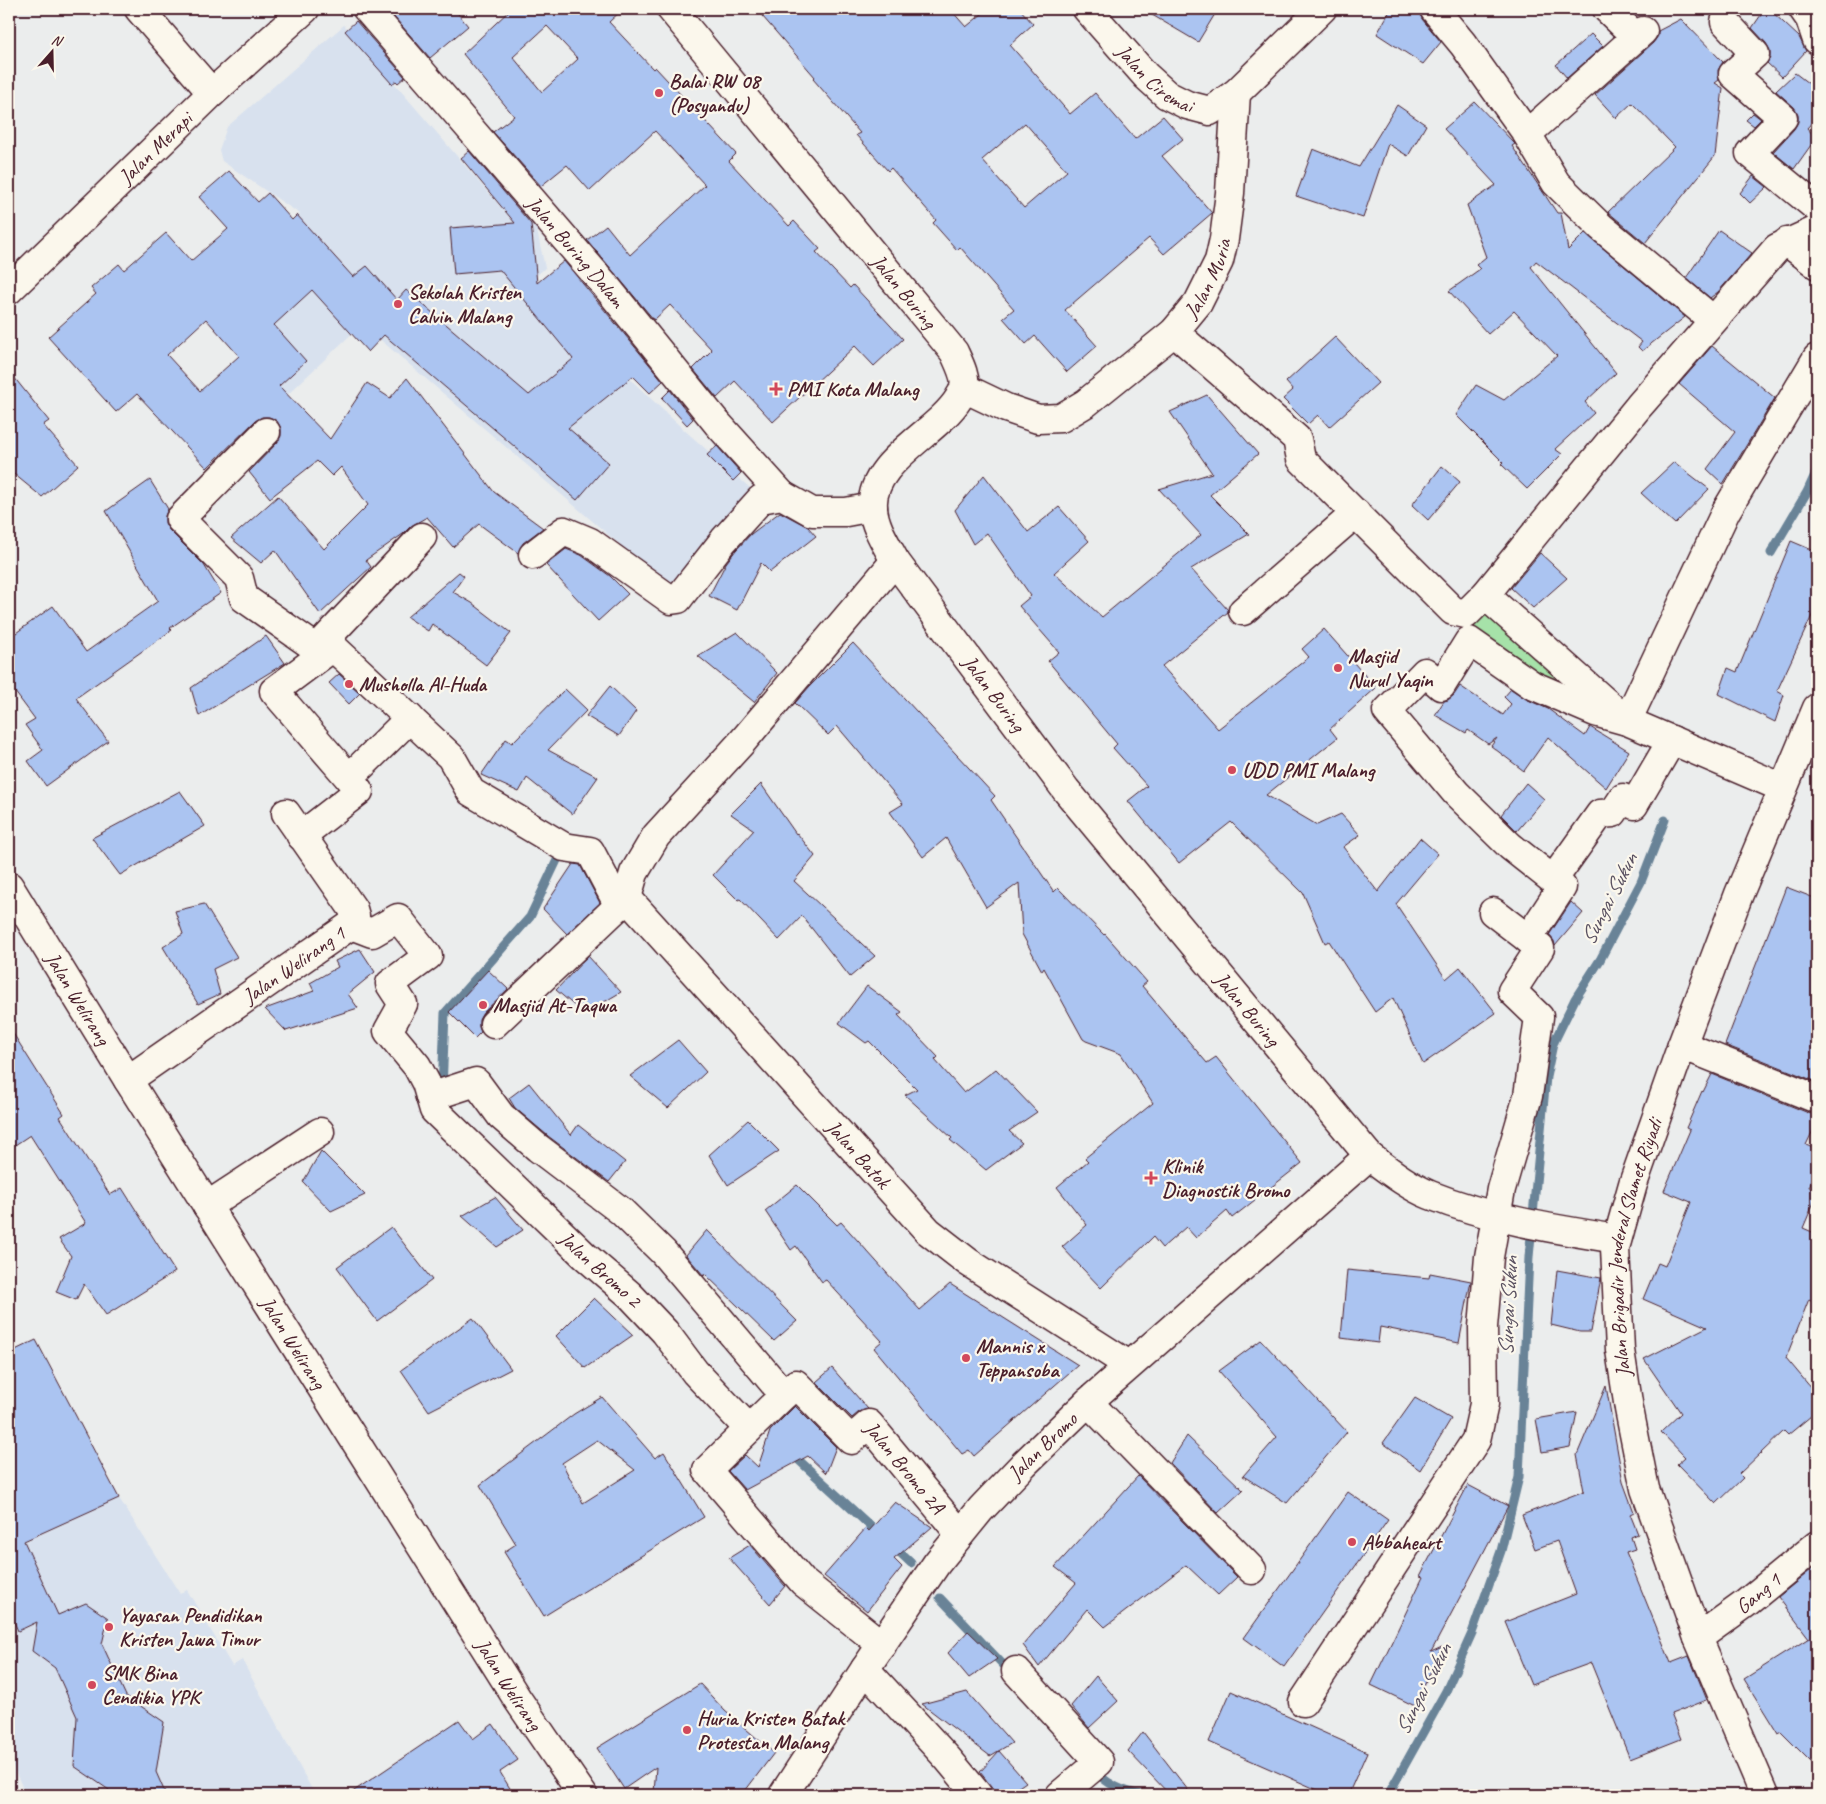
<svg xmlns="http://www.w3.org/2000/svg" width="1826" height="1804" viewBox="0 0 1826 1804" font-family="Caveat,sans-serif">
	<rect width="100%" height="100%" fill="#ebeded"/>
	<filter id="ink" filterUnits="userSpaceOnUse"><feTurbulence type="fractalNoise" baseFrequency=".02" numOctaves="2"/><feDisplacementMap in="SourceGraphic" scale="10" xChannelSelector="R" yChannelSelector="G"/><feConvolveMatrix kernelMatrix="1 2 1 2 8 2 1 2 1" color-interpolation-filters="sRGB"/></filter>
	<g filter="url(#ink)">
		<path fill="#d8e1ee" d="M344 25 512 220 535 221 545 268 535 277 595 346 682 428 758 495 673 590 362 324 283 399 234 351 249 319 224 289 300 214 222 161 219 150 227 127Z
			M119 1498 180 1594 187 1590 232 1666 242 1660 315 1795H26L9 1758V1549Z"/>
		<path fill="#a6e2a9" stroke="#78806a" d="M1490 608 1595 708 1467 631Z"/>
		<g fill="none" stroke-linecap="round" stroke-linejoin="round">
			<path stroke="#698397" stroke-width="9" d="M1771 553 1807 492 1817 470
				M442 1091 445 1013 530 917 559 856
				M791 1453 879 1534
				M893 1546 911 1563
				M940 1598 1012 1674
				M1094 1769C1107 1785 1122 1791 1142 1795
				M1388 1795 1446 1691 1472 1633 1501 1551 1519 1477 1529 1257 1546 1077 1553 1044 1575 999 1600 960 1641 882 1665 820"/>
		</g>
		<path fill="#abc4f1" stroke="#4a1f2b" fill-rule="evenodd" d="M387 9H454L468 26 430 58Z
			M511 9H623L609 22 653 69 655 67 736 154 729 161 789 226 794 221 820 249 816 252 850 288 853 285 903 339 874 366 855 346 773 422 735 381 717 398 693 369 712 350 670 305 654 320 587 240 606 225 630 255 705 185 655 131 590 191 567 165 541 186 493 132 514 116 463 54ZM547 26 578 59 542 92 513 57Z
			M756 9H950L966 27 988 9H1020L1033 24 1010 45 1070 114 1095 93 1135 139 1163 116 1183 139 1162 156 1212 213 1164 254 1149 238 1065 310 1097 346 1067 372 1035 336 1026 344 1003 318 1014 309 960 247 957 250 933 223 936 220 891 168 888 171 856 135 860 133 813 79 815 77ZM1025 123 1067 171 1024 208 982 160Z
			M1142 9H1218L1198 42Z
			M1391 9H1419L1422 19 1441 42 1423 64 1377 34Z
			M1765 9H1769L1799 37 1806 51 1782 77 1767 63 1770 58V50L1766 43 1752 28Z
			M1681 19 1723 62 1718 70 1719 80 1715 83 1723 88 1715 156 1645 243 1608 212 1675 147 1632 103 1616 118 1595 95 1653 43 1658 36V31Z
			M356 21 405 77 398 83 396 81 392 84 345 31Z
			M1591 34 1603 46 1567 78 1556 65Z
			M1795 73 1817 90V117L1807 128 1816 138 1794 169 1773 152 1794 129 1798 122V114L1794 107 1776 91Z
			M1475 102 1514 143 1515 144 1512 146 1557 213H1561L1568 250 1585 233 1685 317 1642 351 1638 347 1642 342 1536 261 1531 267 1616 373 1585 402 1594 413 1555 449 1562 454 1527 489 1501 464 1503 462 1456 415 1476 385 1504 400 1557 356 1514 311 1488 334 1449 291 1480 269 1476 265 1486 257 1467 205 1496 185 1444 129Z
			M1397 105 1426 125 1408 156 1388 144 1363 218 1296 196 1313 149 1359 167Z
			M1753 113 1761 119 1754 126 1746 120Z
			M469 151 531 224 537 283 564 261 663 381 650 393 633 376 568 428 609 463 577 500 384 335 368 352 312 290 274 325 306 361 279 386 330 439 367 383 390 398 407 378 494 492 543 528 523 543 518 553 479 524 453 547 427 517 411 526 403 534 366 560 371 567 320 614 275 550 261 563 231 538 278 496 324 549 368 505 341 467 332 476 317 461 270 498 249 472 277 443 281 436V428L277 421 269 417H262L255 421 207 468 137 394 116 412 48 337 96 294 91 288 119 264 124 270 166 233 191 261 228 229 199 197 229 171 258 202 268 193 292 220 297 215 353 277 367 266 397 300 406 290 529 395 573 359 500 270 454 274 450 228 515 223 461 158ZM206 319 239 356 200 391 167 355Z
			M1753 176 1767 187 1750 203 1740 193Z
			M1719 230 1752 253 1718 292 1710 298 1686 278Z
			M1335 337 1378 383 1329 427 1318 415 1308 424 1283 399 1293 390 1286 382Z
			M1712 346 1775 398 1723 484 1707 469 1735 432 1679 384Z
			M9 371 49 421 43 425 78 465 42 497 9 470Z
			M670 390 693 419 687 425 662 398Z
			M1207 395 1258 454 1210 495 1249 534 1191 569 1228 610V612L1162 666 1218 729 1309 657 1302 649 1324 629 1376 688 1330 729 1337 738 1266 795 1317 825 1341 814 1360 835 1343 847 1378 892 1420 838 1438 854 1396 904 1446 979 1460 967 1496 1013 1423 1064 1393 998 1375 1012 1329 941 1325 943 1303 893 1231 822 1179 863 1128 801 1147 786 1113 748 1117 744 1048 661 1059 652 1019 606 1031 596 987 533 973 544 955 510 984 475 1028 532 1059 507 1089 541 1054 573 1102 617 1201 535 1159 489 1212 473 1170 412Z
			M717 446 741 473 733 481 707 455Z
			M1674 462 1709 489 1675 524 1641 493Z
			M1442 466 1460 482 1428 520 1412 505Z
			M150 480 168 509 165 516V523L169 530 204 565 221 593 170 628 172 630 76 698 108 741 46 786 28 761 43 750 25 725 35 719 9 684V638L53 606 86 652 158 601 106 511Z
			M780 512 808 527 816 536 770 572 761 563 737 610 709 596 726 563 736 550 751 534Z
			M1791 541 1817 552V605L1777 691 1784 695 1775 722 1719 694 1728 668 1737 672Z
			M566 549 581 555 610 576 628 594 598 621 546 565Z
			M1540 553 1567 578 1533 608 1511 588Z
			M459 572 464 576 453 592 472 603 511 633 486 665 432 624 428 631 407 617Z
			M737 632 777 673 754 702 698 656Z
			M266 636 285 663 199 716 191 688Z
			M853 643 995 796 991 800 1054 892 1058 888 1104 935 1105 934 1147 982 1142 986 1207 1063 1216 1057 1302 1163 1232 1218 1227 1211 1196 1238 1186 1227 1162 1248 1153 1237 1101 1288 1062 1247 1087 1225 1057 1187 1088 1161 1085 1158 1153 1103 1121 1054 1086 1041 1083 1039 1044 968 1042 971 1022 934 1019 883 986 907 946 838 923 857 890 812 903 804 837 726 828 735 795 703 810 686Z
			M339 674 360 693 349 704 329 683Z
			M610 686 636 711 619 736 586 716Z
			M1460 686 1503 715 1511 704 1504 697 1511 689 1526 699 1548 709 1585 736 1590 727 1629 751 1606 788 1548 737 1524 771 1491 746 1497 738 1488 744 1468 730 1466 733 1435 715 1444 701 1448 700 1454 695Z
			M565 689 587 710 548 750 598 777 572 814 527 778 519 792 481 775 506 739 512 743Z
			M1526 783 1544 799 1517 831 1501 815Z
			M761 784 796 834 797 833 815 856 794 881 875 956 850 977 802 916 779 940 740 899 738 900 713 875 754 830 731 814Z
			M180 791 205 826 120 875 92 838Z
			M573 864 580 865 600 903 567 934 543 909Z
			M1786 887 1817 899V1082L1725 1045Z
			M1571 902 1583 913 1555 946 1554 941 1549 935Z
			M204 904 237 957 213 969 220 994 198 1004 163 947 183 934 175 911Z
			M360 949 375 972 348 994 358 1008 286 1031 265 1009 314 991 310 983 338 967 335 961Z
			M588 956 621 992 584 1014 556 990Z
			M488 970 508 989 483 1013 479 1020V1027L481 1032 475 1038 449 1012Z
			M867 986 902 1012 898 1015 938 1057 935 1060 964 1093 996 1069 1037 1112 1009 1131 1022 1143 986 1170 950 1140 952 1138 905 1095 917 1089 869 1041 866 1043 839 1023Z
			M9 1027 64 1114 60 1117 110 1195 122 1188 175 1272 106 1315 84 1284 76 1300 56 1292 71 1256 59 1239 86 1223 30 1135 9 1149Z
			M678 1040 706 1072 668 1108 630 1076Z
			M1712 1074 1811 1114H1817V1122L1806 1145 1817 1150V1168L1809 1187 1817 1190V1195L1803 1228 1817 1234V1303L1809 1299 1786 1358 1817 1395V1411L1788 1435 1784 1431 1739 1474 1743 1478 1716 1504 1677 1464 1685 1457 1661 1432 1681 1413 1644 1359 1707 1327 1643 1299 1658 1263 1665 1266 1691 1202 1664 1191 1690 1130 1686 1128 1702 1091 1703 1092Z
			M529 1083 571 1135 578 1125 625 1162 609 1182 548 1136 515 1108 509 1098Z
			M748 1120 779 1151 728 1185 709 1155Z
			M321 1151 365 1195 331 1211 303 1182Z
			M797 1185 837 1225 841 1222 920 1310 950 1284 1078 1365 974 1456 969 1450 962 1454 874 1348 882 1341 826 1280 822 1282 796 1246 791 1250 765 1211Z
			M495 1197 523 1230 497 1247 462 1216Z
			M391 1227 432 1280 377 1321 337 1267Z
			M707 1230 797 1321 774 1341 705 1274 704 1276 686 1255Z
			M1347 1270 1429 1278 1430 1273 1471 1281 1459 1343 1380 1327 1378 1343 1341 1338Z
			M1557 1270 1601 1278 1591 1332H1580L1551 1325Z
			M594 1298 633 1335 585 1368 556 1336Z
			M473 1318 511 1369 429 1411 401 1370Z
			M36 1340 119 1498 24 1541 58 1615 86 1603 108 1618 102 1644 126 1696 164 1722 156 1772 166 1795H111L109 1790 74 1766 77 1717 55 1668 32 1651 37 1622 18 1631 9 1610V1353Z
			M1261 1340 1347 1432 1287 1503 1243 1476 1277 1437 1219 1371Z
			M832 1368 868 1409 859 1412 852 1418 816 1382Z
			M1606 1386 1623 1482 1634 1512 1630 1514 1638 1534 1631 1537 1635 1549 1626 1552 1671 1663 1689 1656 1707 1700 1671 1714 1681 1739 1630 1759 1591 1663 1531 1685 1505 1622 1576 1594 1557 1541 1535 1549 1522 1515 1584 1491 1577 1455Z
			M602 1397 655 1458 664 1452 704 1517 544 1616 504 1552 516 1544 480 1485 574 1414ZM597 1440 635 1470 583 1503 562 1463Z
			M1415 1398 1451 1419 1420 1470 1383 1443Z
			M795 1406 836 1447 826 1473 808 1456 745 1490 728 1471 745 1455 758 1467 770 1431Z
			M1577 1412 1570 1447 1542 1452 1536 1419Z
			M1187 1436 1243 1490 1218 1513 1170 1463Z
			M1138 1476 1237 1577 1218 1595 1186 1565 1105 1627 1087 1609 1039 1667 1023 1645 1076 1583 1055 1567Z
			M1468 1485 1508 1506 1431 1652 1442 1647 1415 1706 1371 1685 1423 1577 1420 1576Z
			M1348 1492 1388 1520 1284 1667 1244 1638Z
			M895 1502 932 1527 894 1559 902 1567 867 1611 824 1576 866 1528 869 1531Z
			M750 1545 785 1586 770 1604 729 1558Z
			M1817 1565V1768L1781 1732 1778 1734 1744 1679 1809 1638 1778 1597Z
			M968 1631 997 1659 969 1678 948 1653Z
			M1096 1676 1118 1701 1089 1728 1071 1706Z
			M700 1684 725 1711 774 1753 742 1795 654 1793 656 1767 624 1789 597 1748Z
			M1231 1691 1367 1752 1348 1795H1329L1209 1742Z
			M967 1692 1012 1743 990 1756 922 1704Z
			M459 1720 473 1739 493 1724 518 1760 500 1772 514 1795H348Z
			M1143 1732 1188 1790 1182 1795H1170L1128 1751Z
			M999 1751 1026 1782 1007 1795H998L980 1772Z"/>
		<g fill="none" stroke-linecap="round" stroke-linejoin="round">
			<defs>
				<g id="minor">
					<path d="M139 9 212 93"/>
					<path id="s1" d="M367 9 605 285 717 423 782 495"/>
					<path id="s2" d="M671 9 954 352C958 361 967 378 964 388 964 391 960 395 959 398 937 434 868 462 873 509 875 528 887 545 895 561L1066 790 1369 1156C1388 1170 1408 1186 1430 1195 1490 1219 1554 1229 1617 1239"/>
					<path id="s3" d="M1087 9 1146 76 1167 95 1187 105 1210 111 1236 93 1322 9"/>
					<path d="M1434 9 1463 44 1527 134 1556 183 1601 227 1713 320"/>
					<path d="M1607 9 1636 37"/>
					<path d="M1803 9 1810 19 1817 40"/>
					<path d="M1725 22 1755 54 1733 74 1783 118 1750 153 1817 208"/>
					<path d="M1527 134 1643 31"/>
					<path d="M1787 242 1817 265"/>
					<path id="s4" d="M9 290 212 93 305 9"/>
					<path d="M1174 332 1297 439 1301 459 1453 611 1466 614 1485 595 1639 406 1777 248 1817 230"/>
					<path id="s5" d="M964 388 1006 408 1038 419 1061 418 1086 403 1174 332 1198 303 1219 261 1224 239 1230 193 1236 93"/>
					<path d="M266 432 180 519 239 578 244 598 310 644 333 647 451 757 471 792 564 847 590 851 619 906"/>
					<path d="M533 555 564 531 590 542 671 600 678 599 681 595 724 540 761 499 782 495 812 512H846L873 507"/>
					<path d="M1485 595 1620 715"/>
					<path d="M1243 611 1356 513"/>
					<path d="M320 645 422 537"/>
					<path d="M333 647 274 691 349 778"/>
					<path d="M1627 721 1726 511 1817 358"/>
					<path d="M301 836 359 791 349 778 410 718"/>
					<path d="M1553 880 1510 846 1456 793 1387 711 1425 672 1441 686 1469 641 1532 685 1595 712 1627 721 1783 788"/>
					<path id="s6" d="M9 886 128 1080 518 1700 583 1795"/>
					<path id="s7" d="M627 898 928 1231 968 1262 1129 1365"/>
					<path id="s8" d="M351 925 372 933 398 918 428 956 390 984 403 1004 388 1031 417 1066 426 1083 434 1110 585 1256 630 1295 665 1332 695 1372 749 1429 707 1470 803 1582 882 1645"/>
					<path d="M1528 939 1562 887 1553 880 1600 814 1613 813 1623 798 1634 805 1672 740"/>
					<path d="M494 1024 627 898 634 873 656 836 742 742 895 561"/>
					<path d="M1682 1045 1817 1099"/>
					<path id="s9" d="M128 1080 351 925 355 916 353 909 286 813"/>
					<path d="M430 1097 476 1082 501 1116 538 1148 621 1211 663 1252 784 1395 749 1429"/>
					<path d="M207 1206 320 1132"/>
					<path id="s10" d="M784 1395 796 1384 851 1440 869 1424 960 1534"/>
					<path d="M1088 1402 1252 1570"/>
					<path id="s11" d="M1698 1638 1745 1604 1817 1545"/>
					<path d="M865 1669 948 1759 978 1795"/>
					<path d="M1016 1671 1099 1762 1060 1795"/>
					<path d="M1303 1702 1476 1440 1484 1404 1483 1327 1489 1257 1501 1189 1528 1096 1539 1017 1512 991 1540 948 1493 912"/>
					<path id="s12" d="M783 1795 865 1669 937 1563 981 1509 1024 1464 1088 1402 1369 1156"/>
				</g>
				<g id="major">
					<path id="s13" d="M1765 1795 1698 1638 1645 1489 1629 1409 1620 1350 1615 1248 1633 1184 1682 1045 1739 894 1817 708"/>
				</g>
			</defs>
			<use href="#minor" stroke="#4a1f2b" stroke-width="31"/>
			<use href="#major" stroke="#4a1f2b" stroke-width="31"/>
			<use href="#minor" stroke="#fbf7ec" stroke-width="28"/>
			<use href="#major" stroke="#fbf7ec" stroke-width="28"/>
		</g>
	</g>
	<g fill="#d1495b" stroke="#fbf7ec" stroke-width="2">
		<circle cx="659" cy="93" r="5"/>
		<circle cx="398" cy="304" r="5"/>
		<path d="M773.5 381.5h5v5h5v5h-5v5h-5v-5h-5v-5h5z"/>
		<circle cx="1338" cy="668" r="5"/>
		<circle cx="349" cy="684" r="5"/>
		<circle cx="1232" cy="770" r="5"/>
		<circle cx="483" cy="1005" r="5"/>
		<path d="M1148.5 1170.5h5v5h5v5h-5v5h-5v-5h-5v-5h5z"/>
		<circle cx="966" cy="1358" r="5"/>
		<circle cx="1352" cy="1542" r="5"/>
		<circle cx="109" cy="1627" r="5"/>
		<circle cx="92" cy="1685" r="5"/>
		<circle cx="687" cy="1730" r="5"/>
	</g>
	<g text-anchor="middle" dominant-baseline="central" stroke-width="4.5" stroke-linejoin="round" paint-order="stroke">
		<g font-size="21" fill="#4a1f2b" stroke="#fbf7ec">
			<text stroke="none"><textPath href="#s3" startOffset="98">Jalan Ciremai</textPath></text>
			<text stroke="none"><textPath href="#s4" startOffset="204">Jalan Merapi</textPath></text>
			<text stroke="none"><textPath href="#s1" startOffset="320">Jalan Buring Dalam</textPath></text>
			<text stroke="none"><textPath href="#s5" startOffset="310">Jalan Muria</textPath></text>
			<text stroke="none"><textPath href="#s2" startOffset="366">Jalan Buring</textPath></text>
			<text stroke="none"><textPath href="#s2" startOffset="861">Jalan Buring</textPath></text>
			<text stroke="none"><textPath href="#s9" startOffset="202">Jalan Welirang 1</textPath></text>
			<text stroke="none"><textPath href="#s6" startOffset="132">Jalan Welirang</textPath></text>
			<text stroke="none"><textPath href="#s2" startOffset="1266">Jalan Buring</textPath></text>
			<text stroke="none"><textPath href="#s7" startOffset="345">Jalan Batok</textPath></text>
			<text stroke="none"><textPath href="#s13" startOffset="575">Jalan Brigadir Jenderal Slamet Riyadi</textPath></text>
			<text stroke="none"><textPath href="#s8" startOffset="526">Jalan Bromo 2</textPath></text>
			<text stroke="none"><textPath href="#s6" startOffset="538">Jalan Welirang</textPath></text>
			<text stroke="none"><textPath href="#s12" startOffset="436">Jalan Bromo</textPath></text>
			<text stroke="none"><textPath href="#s10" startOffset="175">Jalan Bromo 2A</textPath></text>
			<text stroke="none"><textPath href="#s11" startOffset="75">Gang 1</textPath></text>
			<text stroke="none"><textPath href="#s6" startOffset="942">Jalan Welirang</textPath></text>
		</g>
		<g font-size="21" font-weight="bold" fill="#4a1f2b" stroke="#fbf7ec" text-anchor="start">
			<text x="669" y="81">Balai RW 08<tspan x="669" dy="24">(Posyandu)</tspan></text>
			<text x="408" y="292">Sekolah Kristen<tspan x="408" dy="24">Calvin Malang</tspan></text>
			<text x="787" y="389">PMI Kota Malang</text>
			<text x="1348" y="656">Masjid<tspan x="1348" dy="24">Nurul Yaqin</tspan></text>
			<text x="359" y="684">Musholla Al-Huda</text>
			<text x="1242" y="770">UDD PMI Malang</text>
			<text x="493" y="1005">Masjid At-Taqwa</text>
			<text x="1162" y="1166">Klinik<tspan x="1162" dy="24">Diagnostik Bromo</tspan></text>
			<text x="976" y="1346">Mannis x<tspan x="976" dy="24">Teppansoba</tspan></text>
			<text x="1362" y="1542">Abbaheart</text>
			<text x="119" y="1615">Yayasan Pendidikan<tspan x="119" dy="24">Kristen Jawa Timur</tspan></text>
			<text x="102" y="1673">SMK Bina<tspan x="102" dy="24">Cendikia YPK</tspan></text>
			<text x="697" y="1718">Huria Kristen Batak<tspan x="697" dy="24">Protestan Malang</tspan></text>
		</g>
		<g font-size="22" font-style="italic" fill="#5a5161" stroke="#fbf7ec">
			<text transform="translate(1609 899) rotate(-63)">Sungai Sukun</text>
			<text transform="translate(1508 1306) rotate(-87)">Sungai Sukun</text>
			<text transform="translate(1423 1689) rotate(-63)">Sungai Sukun</text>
		</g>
	</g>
	<rect width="1826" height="1804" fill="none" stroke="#fbf7ec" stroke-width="30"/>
	<rect x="15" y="15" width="1796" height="1774" fill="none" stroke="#4a1f2b" stroke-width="2" filter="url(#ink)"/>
	<g transform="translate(52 52) rotate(20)" stroke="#fbf7ec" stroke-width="4" paint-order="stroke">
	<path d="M0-4L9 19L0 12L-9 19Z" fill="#4a1f2b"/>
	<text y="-8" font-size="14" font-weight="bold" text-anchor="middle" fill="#4a1f2b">N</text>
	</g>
</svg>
